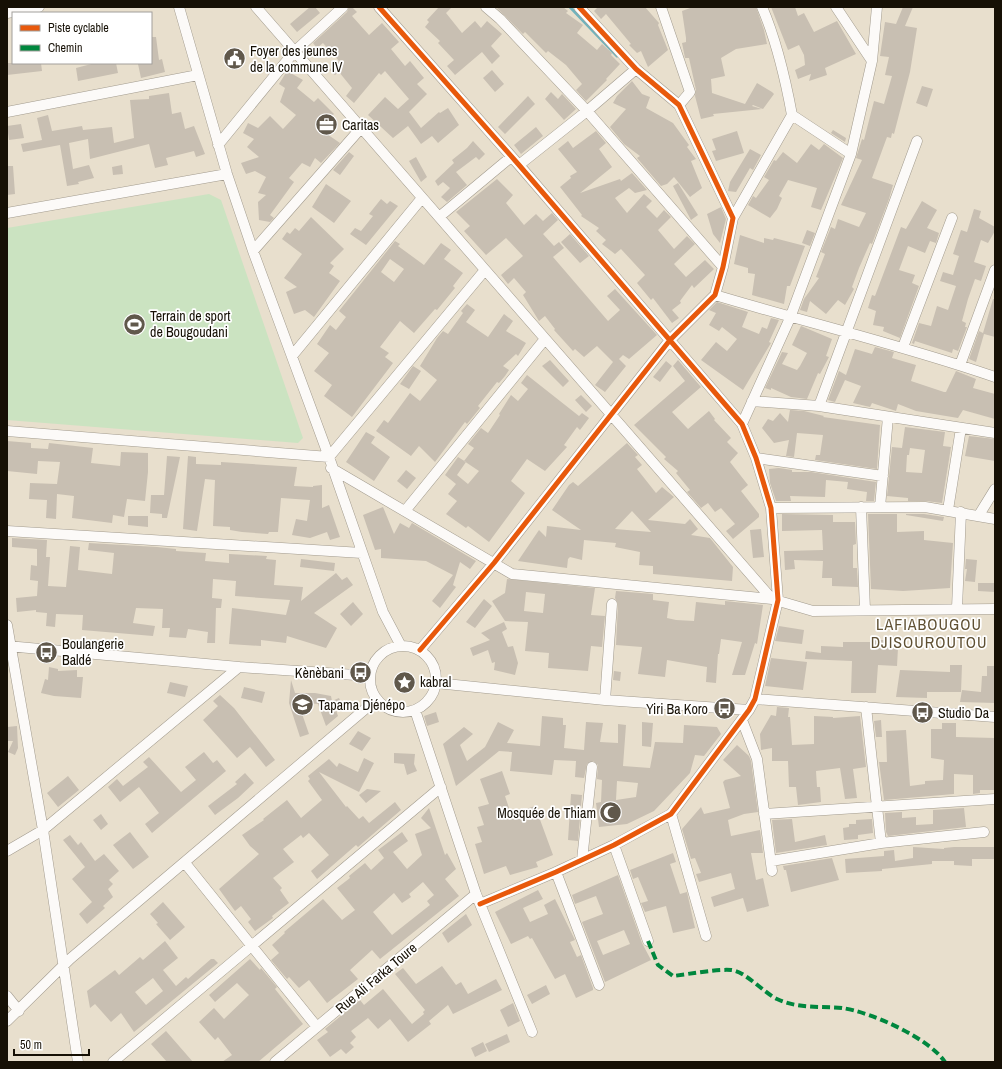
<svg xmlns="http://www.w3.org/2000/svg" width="1002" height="1069" viewBox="0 0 1002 1069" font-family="'Archivo Narrow',sans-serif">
	<rect width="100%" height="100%" fill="#e8dfcd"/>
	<path fill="#cbe3c1" d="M209 194 221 200 303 438 298 443 7 420V228Z"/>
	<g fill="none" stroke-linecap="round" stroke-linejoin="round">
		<path stroke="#72b3bc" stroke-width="3" d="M570 7 617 56"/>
	</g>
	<path fill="#c8bfb2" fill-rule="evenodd" d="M310 7H315L320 13 297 32 290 24Z
		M349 7H352L357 12 352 16 369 35 382 23 399 42 391 49 405 66 410 61 424 78 417 84 427 94 409 112 421 128 439 112 440 113 448 108 459 125 438 143 432 136 421 144 408 126 393 138 368 115 385 97 398 109 409 99 385 71 381 75 379 73 354 103 346 96 352 88 339 72 335 75 329 70 339 61 323 43 317 48 313 43 347 12Z
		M439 7H452L446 13 462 33 475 21 481 28 487 21 502 34 491 46 500 56 492 64 482 52 455 75 447 66 454 60 438 43 440 41 425 27 429 22 427 20Z
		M496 7H563L568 11 566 13 583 25 577 33 597 50 602 44 612 53 611 55 620 64 606 79 607 80 586 101 576 90 582 84 566 65 548 51 546 53 525 32 523 34Z
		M598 7H645L659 23 658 25 668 50 648 67 641 51 637 53 629 45 631 44 606 14 601 19 594 11Z
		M693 7H756L764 30 767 44 736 49 721 58 725 76 711 79 712 93 745 104 757 83 772 92 774 94 763 109 753 105 752 106 762 109 713 114 714 116 701 119 695 96 696 90 689 58H685L682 43 686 42V38L682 11Z
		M771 7H795L798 16 804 13 814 32 837 21 856 54 825 68 827 75 809 81 811 74 798 79 795 70 805 65 804 55 799 45 788 50Z
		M903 7H913L905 26 917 28 910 72 894 134 892 133 891 138 887 137 872 178 893 185 889 199 872 244 870 243 859 268 852 287 854 289 845 305 838 300 826 314 810 301 807 312 800 310 804 299 819 278 816 277 825 254 821 252 831 227 835 229 838 219 859 227 866 213 841 205 862 160 856 158 862 139 864 140 874 101 884 104 892 76 885 75 889 57 880 56 885 22 896 24Z
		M151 37H156L159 60 162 59 165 72 141 78 138 64 151 63Z
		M7 63H41L42 71 7 75Z
		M95 63H116L118 73 78 81 76 68Z
		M492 70 504 84 495 92 483 78Z
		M287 71 303 80 297 88 314 102 318 98 334 114 324 123 326 124 321 130 340 143 321 163 315 158 310 167 302 163 289 178 294 182 270 215 274 218 270 222 259 220 258 202 266 195 258 193 266 177 255 171 246 174 241 163 259 157 247 147 254 139 243 133 248 123 258 128 270 116 283 129 296 115 280 102 285 88 279 84Z
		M632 81 642 94 650 97 646 108 673 123 689 145 687 147 696 159 691 161 702 188 690 197 674 177 667 184 661 186 637 158 640 156 624 144 610 127 626 109 613 103 617 96Z
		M922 86 933 89 927 107 916 103Z
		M551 92 558 99 562 94 576 109 564 120 545 99Z
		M169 93 172 114 181 112 185 129 194 126 205 154 196 157 194 151 166 158 168 165 155 168 149 144 90 159 88 139 69 143 73 169 89 165 94 178 78 182 79 184 67 186 60 145 23 152 21 144 42 140 37 118 48 115 52 131 82 126 83 130 112 127 114 143 134 138 130 100 149 99V96Z
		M528 96 535 104 505 134 498 127Z
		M21 124 24 138 9 140 7 126Z
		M536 127 543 136 521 154 514 145Z
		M833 130 846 138 845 142 831 133Z
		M596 131 606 143 599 149 612 167 580 193 620 179 621 181 632 173 647 190 635 193 629 188 615 198 627 213 644 194 652 201 646 207 657 218 664 210 671 217 658 230 674 249 687 236 695 244 674 264 686 277 705 260 714 269 694 288 692 285 680 301 681 303 672 310 679 318 672 323 653 298 651 300 637 283 645 275 621 249 615 254 602 244 606 240 596 231 599 228 581 216 582 215 560 187 571 178 570 176 577 172 558 149 568 141 573 148Z
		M737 131 744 153 716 161 712 151 716 150 712 139Z
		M473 141 485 154 479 160 476 157 456 172 467 185 447 202 441 197 450 188 443 182 438 186 435 181 454 163 452 160 467 148Z
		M811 144 819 150 824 144 843 158 821 210 811 207 817 188 788 180 779 196 782 198 777 209 770 218 748 205 753 196 756 198 769 180 764 177 774 160 776 161 783 152 797 163Z
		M750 149 761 155 753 170 750 168 736 192 728 191 730 182Z
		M349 152 354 156 340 175 333 170Z
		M416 157 427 177 421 182 409 161Z
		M122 165 123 174 113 175 112 167Z
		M7 166H13L15 194 7 195Z
		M497 179 513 195 506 203 524 225 536 214 543 221 552 213 558 220 543 234 554 246 559 242 564 248 553 257 608 321 620 310 607 296 615 289 657 335 629 359 623 355 619 359 626 366 605 392 595 385 613 362 597 346 584 357 575 349 573 351 554 330 555 329 545 316 539 321 523 295 526 292 514 278 508 284 501 275 523 256 506 238 486 255 464 231 470 226 456 212Z
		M678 183 698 215 691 220 673 186Z
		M326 184 351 201 334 223 312 207Z
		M381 199 387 204 390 201 398 206 366 245 350 234 355 228 361 231 373 216 369 214Z
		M922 201 937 210 927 228 939 233 936 243 930 241 925 253 908 246 899 270 915 275 912 283 919 286 900 338 883 331 884 327 873 325 876 311 868 308 872 295 875 296 901 227 906 229Z
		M721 207 726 219 720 243 713 234 707 214Z
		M974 209 981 211 979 218 995 227V231L988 243 981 240 974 262 986 266 981 281 975 279 968 299 962 321 966 323 965 327H967L958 351 953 349 952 353 915 341 914 344 912 343 919 323 931 326 937 306 948 310 956 286 940 281 943 272 953 275 959 256 953 254 961 230 967 232Z
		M311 217 344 249 330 263 334 266 329 273 340 281 314 317 305 310 294 314 286 292 297 287 284 278 302 254 282 239 287 232 290 234 295 228 299 231Z
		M807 230 815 233 810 246 802 243Z
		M570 234 589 256 580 263 561 242Z
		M740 235 764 243V238L773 240 774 238 805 246 790 286H787L784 304 752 295 755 274 748 273V268L734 264Z
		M395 241 400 244 398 246 424 265 441 243 451 250 444 259 463 273 453 286 455 288 437 310 435 309 414 333 400 321 380 347 389 353 385 357 393 363 352 417 324 396 332 385 314 371 329 353 317 344 330 325 336 330 346 317 339 311ZM390 259 404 269 394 282 381 272Z
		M993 299H995V337L984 334 976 362 969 359 979 331 983 333Z
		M717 302 748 312 742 327 759 334 762 327 767 329 771 318 779 320 769 342 771 343 743 390 701 360 716 342 727 351 737 339 722 327 719 331 709 325 716 313 709 310Z
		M467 304 475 310 466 322 488 337 504 314 513 321 506 331 526 343 518 356 516 354 503 366 509 370 505 376 499 383 497 382 478 406 480 408 467 424 465 422 435 462 419 446 411 456 376 431 384 420 388 423 410 393 420 401 437 380 420 366 437 338 443 331 448 334 463 313 461 311Z
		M801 326 832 339 826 356 829 357 820 374 818 373 807 399 791 397 771 388V390L765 388 782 352 788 353 782 364 797 370 800 366 807 353 792 345Z
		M875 347 894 352 892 358 916 365 911 381 944 392H946L956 371 976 379 973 388 995 394V419L963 410 958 418 916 411 898 404 896 411 872 403 870 407 853 403 861 386 845 380 835 402 828 400 839 371 846 375 855 349 872 354Z
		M550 360 569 381 563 387 542 366Z
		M678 360 701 387 672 412 688 429 709 411 715 419 714 420 731 438 727 442 738 453 730 462 748 485 741 491 759 514V517L733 539 726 531 735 524 721 508 715 512 708 503 701 508 687 492 690 490 676 473 678 471 664 459 666 457 634 425 685 381 673 366Z
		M666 361 672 366 660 382 653 377Z
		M413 366 421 371 409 389 400 384Z
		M527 375 579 416 582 413 589 418 580 430 577 427 564 445 567 447 545 471 527 459 511 481 525 493 489 542 468 526 466 528 446 514 457 501 448 494 456 484 445 475 458 457 466 462 457 475 468 484 479 471 464 461 474 448 468 444 481 428 488 433 500 415 499 414 511 395 518 401 528 389 521 383Z
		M581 395 592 406 586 412 575 400Z
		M790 410 804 411 824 416 823 417 880 425 877 469 815 460 816 455H820L823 435 797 433 794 457 786 456 789 440 774 443 762 428 768 419 773 421 780 413 788 422Z
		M905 427 945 432 943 446 951 447 942 503 926 501H908V498L887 496 892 447 902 448ZM910 448 925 450 922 473 906 472 907 455H909Z
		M366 432 375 437 371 443 390 457 374 481 346 462Z
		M969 436 995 439V461L965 456Z
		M7 441 31 443V448L48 449 49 443 93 448 91 463 120 466 121 452 148 453V472L145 501 127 499 124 517 113 515 112 523 72 518 74 496 57 494 56 519 46 518 47 500 29 499 30 483 57 484 60 462 38 461 37 474 7 471Z
		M627 443 638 455 635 457 642 465 637 469 656 493 662 487 674 497 648 520 685 524 690 519 698 529 691 535 710 538 733 567 732 581 653 574V566L639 565 640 552 615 547 616 543 584 540 582 560 570 557 568 559 567 568 518 561 539 530 546 537 547 526 581 530 552 510 569 485 573 482 578 486ZM632 511 643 523 651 532 615 529Z
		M167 456 180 457 167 518H162V514L150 513 151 495H164Z
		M188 456 196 457V464L221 465V462L297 467 294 486 313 487V486L322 485V508L329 505 340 537 330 540 327 532 310 538 292 535 296 519 307 521 310 500 281 498 278 532H269L268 534 242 532 230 530V527L213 526 215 480 205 479 197 531 183 529Z
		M779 468 792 470V472H811L876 482 874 501H866L867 492 847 489 848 482 826 480 825 497 790 496 791 501H776L770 483 769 469Z
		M406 470 416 478 407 489 397 481Z
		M383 507 394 534 400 523 409 528 412 523 476 561 470 569 460 562 453 585 456 587 440 608 432 601 453 575 426 561 381 558V549L375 550 363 515Z
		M782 514 833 515V522H855L856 544 853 545V568H857L858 587 832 586V578H822L823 561 794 560 795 569 785 570 784 551 823 550 822 530 782 531Z
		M868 514H897V532L924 531V540L953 543 950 588 903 591 871 589Z
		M906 514H924L944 517 943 521 906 515Z
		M128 516H148V527L128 525Z
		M761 529 764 557 753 558 750 530Z
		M12 538 47 540 46 557H50L48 586 66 587 70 546 80 547 78 570 112 574 114 553 88 550 89 543 157 547 176 549V551L206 553 205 561 229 563V554L267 556 266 559 276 560 274 585 303 587 301 601 336 573 342 580 347 577 353 585 314 613 337 628 326 648 287 636 286 643 261 640V646L229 644 232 608 286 615 290 600 235 596 236 581 213 579 212 598 222 599 221 608H216L215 643H207L208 632 188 629 186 638 169 637 170 628H162L163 609 136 608 133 623 155 626 153 636 82 630 83 615 56 614 55 627 46 626 47 613 36 612V610L17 612 16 598 37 596 38 581 30 580 31 565 37 566V549L12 547Z
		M301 559 335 563 334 571 300 567Z
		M966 559 977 560 975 582 965 581 967 569H965Z
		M507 579 595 588 591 615 605 616 602 647 591 646 588 671 548 668 549 653 525 651 528 622 505 621 492 601 505 593ZM526 592 545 594 543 613 524 611Z
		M978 583H995V592L978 591Z
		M616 591 653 594V600L669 602 667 618 676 620 694 621 696 602 725 605V601L763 605 757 644 755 643 745 675H732L742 642 721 639 719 654H718L716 683 706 682 707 667 667 660 665 677 638 674 642 647 616 645 618 604 615 598Z
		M484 599 492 606 475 628 466 622Z
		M353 602 363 614 351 626 340 614Z
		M504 622 507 629 502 632 508 647 513 646 518 663 515 675 494 670 495 662 492 663 488 650 473 656 470 648 490 640 481 633Z
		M779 626 804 630 802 644 775 641Z
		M870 640H887L886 647 898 648 897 666 878 665 876 693H851L852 661 805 659 806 651 821 653V646L843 647V642H870Z
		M771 658 807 662 803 690 765 686Z
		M950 665H962L961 692H927V698L896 697 900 670 950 672Z
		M987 666H995V703L960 702 962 690 981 692 982 676H987Z
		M49 667 58 669V671L77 670V677H83L81 698 54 696 41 693 45 679 48 680Z
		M614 671 621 672 620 681 613 680Z
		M291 680 295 693H315L331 696 332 701 339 698 343 707 336 710 338 716 326 726 318 704 298 702 309 734 300 737 289 703Z
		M170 682 188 686 185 697 167 693Z
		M244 687 265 692 262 703 241 698Z
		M220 695 234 708 275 760 266 767 250 747 237 758 203 720 218 706 213 701Z
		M777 707 789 708 788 717H790L792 745 814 744V716L833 717V718L860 716 866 767 853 769 857 798 845 799 840 768 816 771 817 787H820L821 802 798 805 796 787H789L788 761H772V748L761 750 760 734 771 715 776 716Z
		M436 712 439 722 427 726 424 716Z
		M542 716 563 718V725H566L564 748 584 750 586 722 603 723 600 742 618 743V724L626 725 623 766 650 768 655 742 683 743 684 725 717 727 721 734 704 756 695 755 690 773 654 811 627 824 599 827 596 803 601 802 602 780 597 779 598 765 593 761 587 764 584 778 575 777 576 761 554 760 552 775 510 771 512 752 499 751 456 786 443 744 464 727 473 734 460 745 467 761 485 747 498 722 514 730 507 743 540 746ZM617 781 638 783 636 797 616 800Z
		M881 720 882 737H876L874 721Z
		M642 722 653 723 651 747 642 746Z
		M942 723H956V737L995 738V790H980V793L973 794V775L954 774V794L884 800 879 762H887L886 731 906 730 910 786 925 784V781L943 780 944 760 931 758V729H942Z
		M17 726 18 748 15 755 8 752 13 741H7V727Z
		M358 731 371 738 362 751 349 744Z
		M737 745 749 756 751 761 758 812 744 814 728 820 731 836 760 830 763 853H751L756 880 763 878 769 906 747 912 743 898 714 907 711 897 735 889 731 873 699 882 696 874 701 873 695 858 691 859 682 829 701 807 704 814 730 808 723 782 725 780 741 776 723 760Z
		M204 752 213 763 217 760 226 771 152 833 145 824 159 813 139 787 120 802 108 787 117 779 123 786 148 767 143 762 149 757 181 792 196 780 185 767Z
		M394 753 415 754 414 764 417 771 407 775 404 764 394 763Z
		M364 758 374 763 359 792 319 772 346 807 347 806 359 819 363 816 369 823 395 802 401 810 358 847 356 845 317 879 311 871 329 855 309 833 303 838 301 835 283 849 294 862 273 878 282 888 280 890 289 903 272 916 273 918 255 931 248 922 251 919 241 906 235 911 219 889 259 854 250 846 242 835 264 820 263 819 287 800 301 818 322 800 308 781 310 779 308 776 329 759 337 767 339 763 358 772Z
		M502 771 510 794 505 796 511 814 535 806 553 855 536 862 538 867 510 875 506 866 484 874 475 844 482 842 477 827 484 825 478 807 489 804 480 779Z
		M245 773 254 783 238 798 215 815 208 806 237 784 235 782Z
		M68 776 79 790 58 807 47 793Z
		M367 789 381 791 366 803 359 795Z
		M571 794 582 795 578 841 568 840Z
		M429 808 445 855 447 853 456 869 445 879 459 896 380 959 372 950 350 970 358 979 327 1003 309 980 299 988 289 977 287 979 271 960 279 953 272 945 285 933 284 932 323 899 342 920 355 910 337 888 350 878 349 876 365 863 371 870 384 858 378 850 402 832 408 841 393 852 407 869 422 855 415 834 431 828 421 818ZM423 882 434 895 427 901 430 905 392 935 373 912 394 893 402 903 411 897 409 894Z
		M964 808 966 827 888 836 886 832 885 813 902 812V818L916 817V825L933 824V810Z
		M101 814 108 824 101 830 93 820Z
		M792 819 795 842 825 835 827 845 776 853 772 820Z
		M872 819 873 833 858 835V839L844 840 843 828 849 827V824H856V820Z
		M130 832 149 857 133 869 113 845Z
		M70 835 78 845 81 842 95 861 104 854 119 871 109 880 113 884 108 889 113 897 103 906 105 908 87 924 79 914 92 902 72 879 85 867 63 840Z
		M913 847 944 849V848L954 847H995V859H972V866L954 865V861H932V864L882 869V871L846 873 845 859 884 856V851L894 850 895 861 913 858Z
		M673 853 676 862 670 864 680 894 687 892 695 928 673 933 666 906 645 912 641 903 648 901 638 877 633 879 630 870Z
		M832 858 839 880 791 892 786 870H784L783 866Z
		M618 875 642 943 651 960 605 982 582 922 603 914 596 896 575 904 572 895ZM624 930 630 944 603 955 597 941Z
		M538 890 543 899 523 908 530 922 548 914 544 905 555 899 575 940 570 942 577 957 581 955 593 988V990L576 998 565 974 555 979 532 938 530 939 528 936 511 944 495 912Z
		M163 902 185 927 170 940 156 924 158 923 150 914Z
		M466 914 472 925 448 943 442 933Z
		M165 941 178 958 163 970 176 986 186 977 188 979 211 959H214L218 963 134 1032 121 1013 111 1022 95 1004 90 1008 87 991 115 970 119 975 140 957 143 960ZM153 978 163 991 146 1005 135 992Z
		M250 959 260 970 261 968 277 987 275 989 303 1024 258 1062H222L232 1055 218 1037 215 1040 199 1022 214 1008 224 1019 249 995 237 983 215 1002 209 995Z
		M442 966 456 985 461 982 468 994 496 979 502 990 453 1014 448 1005 429 1021 431 1024 408 1042 390 1019 378 1029 368 1018 351 1031 356 1037 350 1043 354 1047 346 1054 341 1049 330 1057 317 1040 328 1032 325 1029 360 1000 364 1005 383 989 412 1024 424 1014 423 1012 425 1010 395 974 403 968 416 984Z
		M546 985 550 994 532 1004 527 995Z
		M513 1003 520 1021 508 1027 500 1010Z
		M166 1031 193 1062H167L151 1044Z
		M507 1034 510 1042 489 1052 485 1044Z
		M483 1042 487 1051 475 1057 471 1048Z"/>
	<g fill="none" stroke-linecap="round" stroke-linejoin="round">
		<defs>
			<path id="minor" d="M179 7 227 174 253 251 329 457 383 612 401 646
				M256 7 772 599
				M379 7 519 165 742 424 756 458 771 508 778 600 755 699 749 710 671 814 614 845 556 872 480 904
				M486 7 500 19 587 111 723 267
				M661 7 690 92 679 105
				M762 7C777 42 785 77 792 115L851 154
				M836 7 872 61
				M7 13 39 7
				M7 112 198 75
				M218 145 294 52 343 7
				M519 165 587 111 636 69
				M7 213 227 174
				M439 217 511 157
				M733 218 792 115
				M253 251 361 128
				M715 295C808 323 903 345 995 377
				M903 347 952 218
				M292 356 422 198
				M960 365 995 270
				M752 401 819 406 995 433
				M819 406 917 141
				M742 424 790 318 851 154 872 61 877 7
				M7 431 329 457 485 270
				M756 458 883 476
				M331 468 512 574 772 599 813 611 995 609
				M861 507 865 610
				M880 507 888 417
				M771 508 925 507 995 519
				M948 510 961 428
				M405 511 545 339
				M979 515 995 489
				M7 531 362 553
				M957 608 961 512
				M7 625 43 830 78 1062
				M7 646 239 667 370 676
				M370 679a33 33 0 1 1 66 0a33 33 0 1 1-66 0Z
				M420 650 494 563 670 340 715 295 723 267 733 218 679 105 636 69 579 7
				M436 683 605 700 749 710
				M755 699 995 717
				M605 700 612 604
				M866 707 881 843
				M415 710 476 894 532 1032
				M742 720 757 759 772 871
				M671 814 706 936
				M764 814 995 799
				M614 845 648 941
				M7 851 43 830 239 667
				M582 860 592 767
				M771 861 881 843 984 832
				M185 863 317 1027
				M556 872 599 985
				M7 996 19 1011
				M7 1021 70 959 377 699
				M113 1062 441 787
				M275 1062 476 894"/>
		</defs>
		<use href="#minor" stroke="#a29b8e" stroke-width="11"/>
		<use href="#minor" stroke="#fcfaf8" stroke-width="10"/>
		<path stroke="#00873e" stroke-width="4" stroke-dasharray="8 4" stroke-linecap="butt" d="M648 941 658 965 673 976C690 974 715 969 731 970 745 971 764 993 777 999 798 1009 820 1006 842 1008 871 1012 929 1038 945 1062"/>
		<defs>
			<path id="cycleway" d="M379 7 519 165 742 424 756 458 771 508 778 600 755 699 749 710 671 814 614 845 556 872 480 904
				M420 650 494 563 670 340 715 295 723 267 733 218 679 105 636 69 579 7"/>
		</defs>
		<use href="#cycleway" stroke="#fff" stroke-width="8"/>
		<use href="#cycleway" stroke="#e8590c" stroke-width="5"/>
	</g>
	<defs>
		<symbol id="civic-disc" viewBox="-11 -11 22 22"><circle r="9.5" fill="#60584b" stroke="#fff"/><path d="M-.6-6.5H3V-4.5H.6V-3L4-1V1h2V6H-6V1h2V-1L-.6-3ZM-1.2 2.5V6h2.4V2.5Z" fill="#fff"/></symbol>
		<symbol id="office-disc" viewBox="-11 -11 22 22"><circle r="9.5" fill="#60584b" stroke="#fff"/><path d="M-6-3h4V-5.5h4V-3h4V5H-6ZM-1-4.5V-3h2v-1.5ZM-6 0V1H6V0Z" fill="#fff"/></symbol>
		<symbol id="stadium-disc" viewBox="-11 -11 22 22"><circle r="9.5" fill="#60584b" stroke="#fff"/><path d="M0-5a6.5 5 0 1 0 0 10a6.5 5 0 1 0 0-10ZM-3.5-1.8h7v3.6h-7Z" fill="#fff"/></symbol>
		<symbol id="bus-disc" viewBox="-11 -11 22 22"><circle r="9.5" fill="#60584b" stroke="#fff"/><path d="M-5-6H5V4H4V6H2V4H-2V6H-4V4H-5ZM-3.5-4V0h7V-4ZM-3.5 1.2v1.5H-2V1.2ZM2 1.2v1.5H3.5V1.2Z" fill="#fff"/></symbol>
		<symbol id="sight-disc" viewBox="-11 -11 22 22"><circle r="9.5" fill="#60584b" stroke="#fff"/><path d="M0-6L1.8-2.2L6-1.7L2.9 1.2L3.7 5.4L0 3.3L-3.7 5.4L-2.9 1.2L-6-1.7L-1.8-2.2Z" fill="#fff"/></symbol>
		<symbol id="school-disc" viewBox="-11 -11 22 22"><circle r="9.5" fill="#60584b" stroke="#fff"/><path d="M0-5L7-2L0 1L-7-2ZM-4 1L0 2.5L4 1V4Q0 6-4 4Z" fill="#fff"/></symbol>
		<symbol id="mosque-disc" viewBox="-11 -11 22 22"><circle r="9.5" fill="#60584b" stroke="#fff"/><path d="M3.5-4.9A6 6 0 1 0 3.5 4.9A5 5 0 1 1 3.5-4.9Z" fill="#fff"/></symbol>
	</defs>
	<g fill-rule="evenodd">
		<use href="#civic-disc" x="222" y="46" width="25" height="25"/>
		<use href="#office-disc" x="314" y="112" width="25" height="25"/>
		<use href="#stadium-disc" x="122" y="312" width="25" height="25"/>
		<use href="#bus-disc" x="34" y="640" width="25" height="25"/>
		<use href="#bus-disc" x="348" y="660" width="25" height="25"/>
		<use href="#sight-disc" x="392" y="670" width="25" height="25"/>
		<use href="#school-disc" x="290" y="692" width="25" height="25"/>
		<use href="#bus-disc" x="712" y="696" width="25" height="25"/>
		<use href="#bus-disc" x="910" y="700" width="25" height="25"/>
		<use href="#mosque-disc" x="598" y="800" width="25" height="25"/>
	</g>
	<g text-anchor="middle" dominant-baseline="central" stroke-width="3.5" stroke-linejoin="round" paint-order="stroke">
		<g font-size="14" fill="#161005" stroke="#fff" text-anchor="start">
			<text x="250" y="51">Foyer des jeunes<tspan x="250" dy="16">de la commune IV</tspan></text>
			<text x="342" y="125">Caritas</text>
			<text x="150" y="316">Terrain de sport<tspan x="150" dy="16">de Bougoudani</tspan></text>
			<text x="62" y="644">Boulangerie<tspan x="62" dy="16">Baldé</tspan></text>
			<text x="344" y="673" text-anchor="end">Kènèbani</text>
			<text x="420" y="682">kabral</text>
			<text x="318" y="705">Tapama Djénépo</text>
			<text x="708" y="709" text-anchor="end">Yiri Ba Koro</text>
			<text x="938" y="713">Studio Da</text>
			<text x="596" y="813" text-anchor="end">Mosquée de Thiam</text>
		</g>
		<g font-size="14" fill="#161005" stroke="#fff">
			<text transform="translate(376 978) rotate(-40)">Rue Ali Farka Toure</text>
		</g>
		<g font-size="16" letter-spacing="1" fill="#5f5033" stroke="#fff">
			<text x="929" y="624">LAFIABOUGOU<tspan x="929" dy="18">DJISOUROUTOU</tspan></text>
		</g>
	</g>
	<rect width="1002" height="1069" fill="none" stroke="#161005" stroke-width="16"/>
	<rect x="12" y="12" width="140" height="52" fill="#ffffff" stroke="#a29f9b"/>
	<rect x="20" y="25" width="20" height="6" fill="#e8590c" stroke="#a29f9b"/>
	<text x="48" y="32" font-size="12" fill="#161005">Piste cyclable</text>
	<rect x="20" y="45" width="20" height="6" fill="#00873e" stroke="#a29f9b"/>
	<text x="48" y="52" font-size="12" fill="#161005">Chemin</text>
	<path d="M14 1049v6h75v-6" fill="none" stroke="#161005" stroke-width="2"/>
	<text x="20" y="1049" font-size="12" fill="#161005" stroke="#ffffff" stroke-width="3" paint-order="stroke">50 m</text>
</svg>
